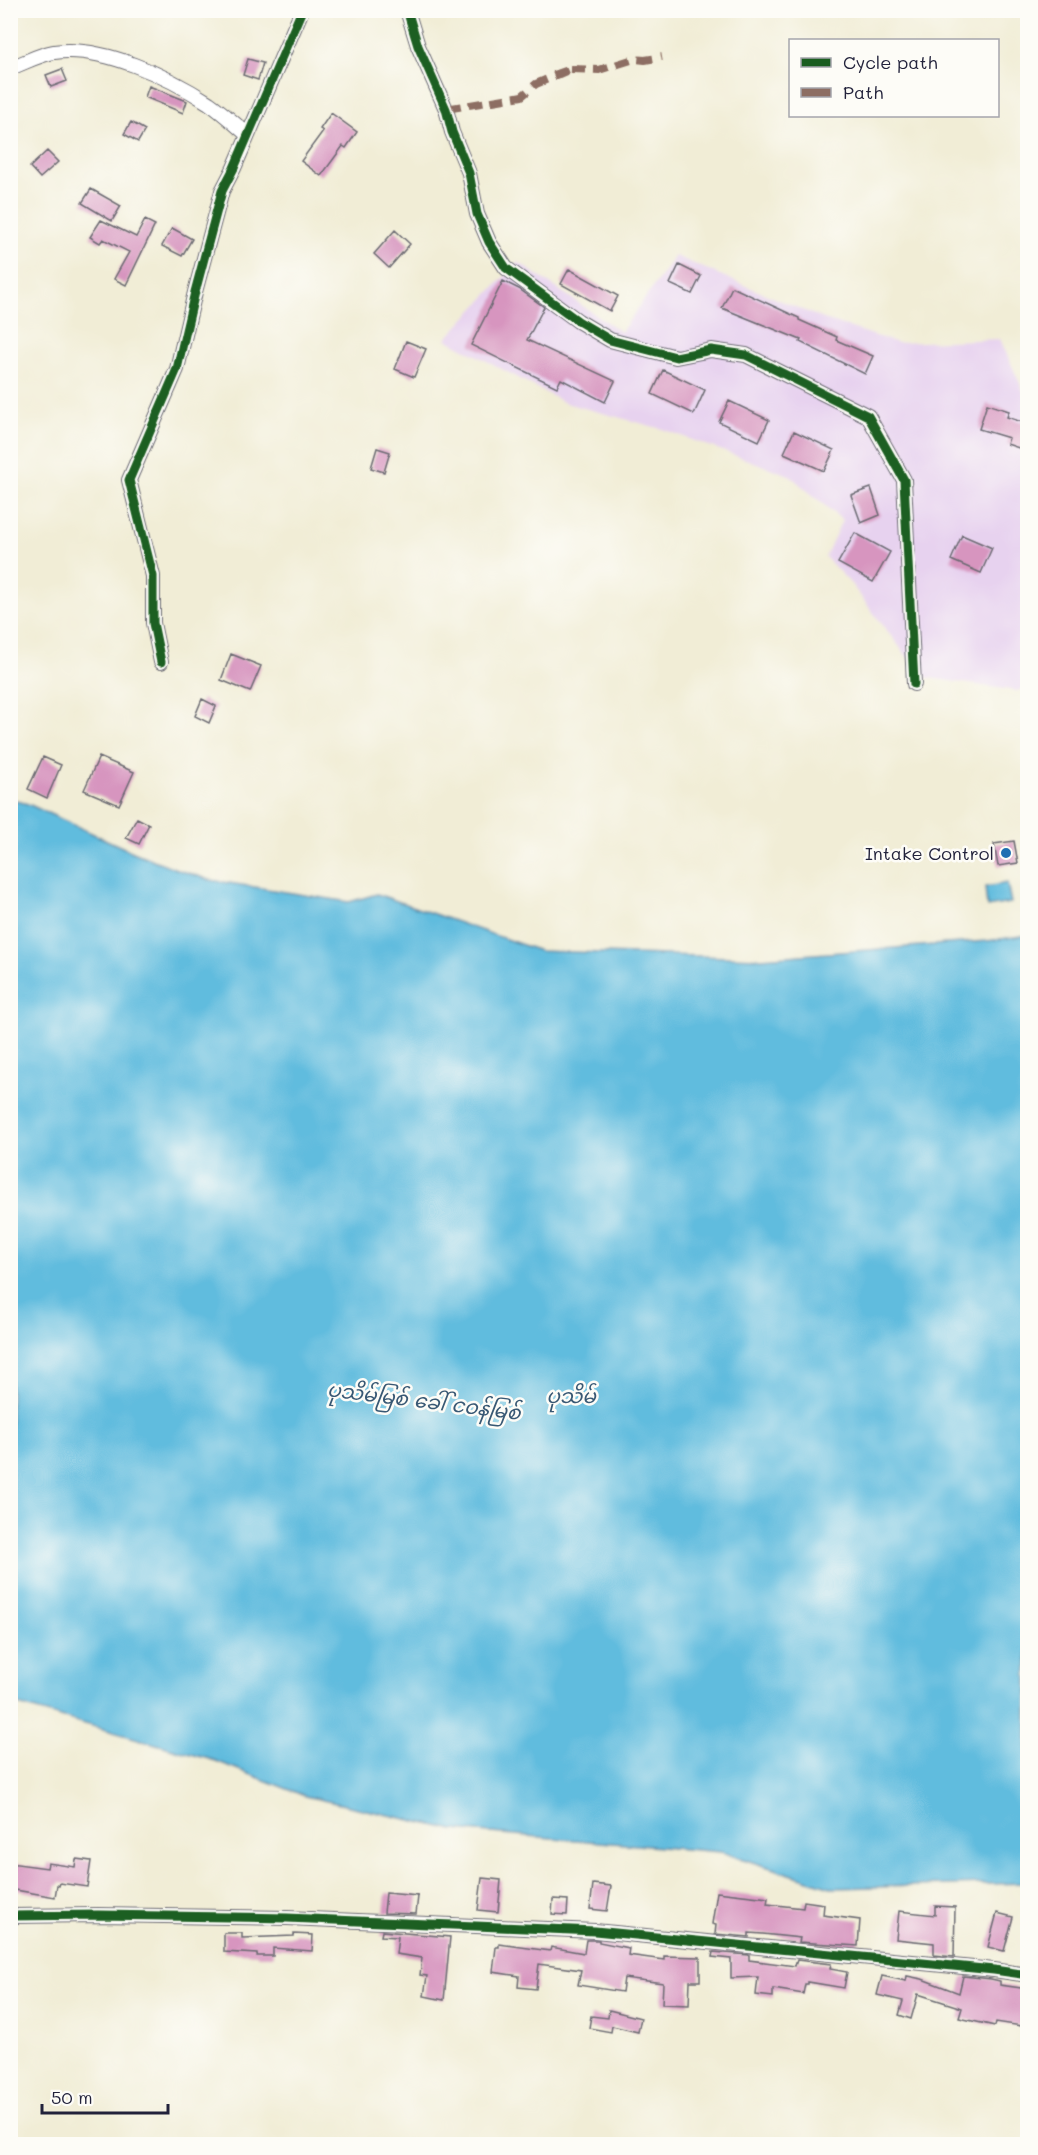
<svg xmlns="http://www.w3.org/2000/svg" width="1038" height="2155" viewBox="0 0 1038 2155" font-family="Mali,'Noto Sans Myanmar',sans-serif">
	<rect width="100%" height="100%" fill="#fdfcf7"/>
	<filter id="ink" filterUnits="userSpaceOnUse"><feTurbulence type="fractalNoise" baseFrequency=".0167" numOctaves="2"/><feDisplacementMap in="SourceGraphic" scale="12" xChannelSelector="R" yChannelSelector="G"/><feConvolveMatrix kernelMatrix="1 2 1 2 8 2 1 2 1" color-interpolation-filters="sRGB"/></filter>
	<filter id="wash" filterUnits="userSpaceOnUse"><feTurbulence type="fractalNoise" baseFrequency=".008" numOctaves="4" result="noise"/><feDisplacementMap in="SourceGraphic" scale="24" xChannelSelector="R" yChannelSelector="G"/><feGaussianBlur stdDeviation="1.35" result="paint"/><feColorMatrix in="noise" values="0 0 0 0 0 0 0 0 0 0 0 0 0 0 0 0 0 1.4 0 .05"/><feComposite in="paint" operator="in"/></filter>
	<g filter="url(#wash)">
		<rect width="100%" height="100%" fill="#f1edd6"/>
		<path fill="#e7d2ef" d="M675 256 824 319 897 343 1000 339 1027 399V687L1018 691 923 677 851 584 825 557 842 520 789 475 662 429 565 403 446 339 518 262 621 332Z"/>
		<path fill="#61bcde" stroke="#426f8c" stroke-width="1.5" d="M10 799 28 804 133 852 179 870 210 880 349 902 377 894 540 951 761 958 987 941 1027 935V1883L834 1888 721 1852 454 1830 305 1796 216 1761 11 1703Z
			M1007 883 1011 903 987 907 985 887Z"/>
		<g id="blocks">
			<path fill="#d795bf" d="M248 59 263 63 258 80 243 75Z
				M62 69 67 81 51 87 46 75Z
				M149 86 187 101 183 113 145 97Z
				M331 113 357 132 346 148 343 146 321 176 301 161 323 131 320 129Z
				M131 122 145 130 138 142 124 134Z
				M47 151 58 162 40 178 30 167Z
				M91 189 121 206 112 221 82 203Z
				M101 220 136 237 145 220 155 225 126 285 114 279 129 252 103 239 100 243 90 237Z
				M172 228 192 239 182 256 162 246Z
				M395 230 410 244 389 268 374 254Z
				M679 265 701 276 692 294 670 284Z
				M569 269 618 296 610 311 561 284Z
				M503 281 519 289 544 307 527 340 615 381 605 402 561 379 557 387 471 345Z
				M732 287 799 318V320L837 337 836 340 873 356 865 374 800 342 801 340 722 308Z
				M406 341 426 349 414 377 395 369Z
				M663 370 705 390 694 414 652 394Z
				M729 401 769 420 759 441 719 422Z
				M987 404 1009 411 1007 417 1028 424V451L1007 444 1009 438 979 429Z
				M794 431 834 450 824 471 784 453Z
				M377 448 390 452 384 472 371 468Z
				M871 488 880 515 861 523 851 495Z
				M855 533 890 552 873 582 838 563Z
				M962 535 992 548 981 573 951 560Z
				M231 654 261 666 250 692 221 680Z
				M202 699 216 706 209 723 195 716Z
				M43 757 61 765 47 798 28 789Z
				M99 757 134 772 119 805 84 790Z
				M137 818 149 824 139 844 126 838Z
				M1014 841 1018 863 998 866 994 844Z
				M76 1859 91 1861 87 1887 60 1883 59 1886 57 1885 55 1897 10 1889V1863L47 1868 48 1863 75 1867Z
				M482 1878 501 1880 498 1912 478 1910Z
				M593 1884 611 1886 607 1911 590 1909Z
				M717 1892 768 1898 767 1904 803 1908 804 1901 824 1904 823 1915 860 1920 858 1946 799 1942 800 1938 763 1934 749 1933V1937L715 1934 716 1925 712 1924Z
				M386 1893 418 1896 416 1914 384 1913Z
				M553 1899 568 1900 567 1915 552 1914Z
				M935 1906 955 1907 954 1957 934 1955V1943L896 1939 899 1911 935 1915Z
				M997 1913 1013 1917 1004 1951 988 1947Z
				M382 1931 450 1937 444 2000 424 1996 427 1976 420 1975 422 1958 396 1954 398 1937 381 1936Z
				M224 1933H242V1938L294 1936V1934L313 1935 312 1951 273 1948V1956H257V1954L224 1952Z
				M586 1940H599V1942L629 1948 628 1955 664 1960V1956L700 1957V1981H690L689 2005 662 2004 663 1983 624 1978 622 1992 578 1985 581 1970 539 1964 536 1989 518 1987 519 1976 493 1972 496 1947H499V1944L550 1951 551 1947 584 1953Z
				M713 1952 749 1955V1960L795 1966 797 1960 831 1964 830 1969 847 1972 844 1988 808 1982V1984H805L803 1994 773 1989V1997L756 1995 758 1977 731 1978V1959L712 1957Z
				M882 1976 906 1981 907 1976 922 1979 959 1993 963 1976 991 1979 1000 1981V1985L1028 1989V2027L996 2022 995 2026 959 2018 962 2008 918 1994 911 2019 899 2015 903 2001 877 1995Z
				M609 2010 641 2018 638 2032 612 2026 611 2032 589 2028 591 2016 608 2018Z"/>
		</g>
	</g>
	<g filter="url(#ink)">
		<use href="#blocks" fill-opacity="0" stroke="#6a6971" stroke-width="1.5"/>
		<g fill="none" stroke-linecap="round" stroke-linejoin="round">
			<defs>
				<path id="street" d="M407 10 418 46 446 109 452 132 469 173 477 214 489 242 506 268 578 321 610 340 676 357 711 350 746 355 868 416 904 480 914 684
					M10 68C24 63 40 54 54 52 102 45 169 77 209 103 222 112 235 124 248 135
					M161 662 153 623V576L129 480 177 369 195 292 222 191 234 168 302 10
					M10 1916 98 1915 287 1918 595 1931 994 1970 1028 1975"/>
			</defs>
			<use href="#street" stroke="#6a6971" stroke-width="16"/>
			<use href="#street" stroke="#fff" stroke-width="14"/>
			<path stroke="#8d6e63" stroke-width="8" stroke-dasharray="15 8" stroke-linecap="butt" d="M571 69 599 70 634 59 645 60 662 57
				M446 109 522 96 536 84 571 69 554 75"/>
			<defs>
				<path id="cycleway" d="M407 10 418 46 446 109 452 132 469 173 477 214 489 242 506 268 578 321 610 340 676 357 711 350 746 355 868 416 904 480 914 684
					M161 662 153 623V576L129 480 177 369 195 292 222 191 234 168 302 10
					M10 1916 98 1915 287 1918 595 1931 994 1970 1028 1975"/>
			</defs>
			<use href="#cycleway" stroke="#fdfcf7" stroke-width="13"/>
			<use href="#cycleway" stroke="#1b5e20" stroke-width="9"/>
		</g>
	</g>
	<circle fill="#1f6fb2" stroke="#fdfcf7" stroke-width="2" cx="1006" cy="853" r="6"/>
	<g text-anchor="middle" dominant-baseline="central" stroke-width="5" stroke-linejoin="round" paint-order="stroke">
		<g font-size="18" fill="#22223b" stroke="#fdfcf7" text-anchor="end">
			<text x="994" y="853">Intake Control</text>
		</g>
		<g font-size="20" font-style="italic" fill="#385874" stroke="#fdfcf7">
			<text x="571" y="1395">ပုသိမ်</text>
			<text transform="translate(424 1400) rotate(7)">ပုသိမ်မြစ် ခေါ် ငဝန်မြစ်</text>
		</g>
	</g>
	<rect width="1038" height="2155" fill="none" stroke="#fdfcf7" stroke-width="36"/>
	<rect x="789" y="39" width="210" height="78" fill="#fdfcf7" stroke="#a5a5ac" stroke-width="1.5"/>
	<rect x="801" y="58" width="30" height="9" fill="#1b5e20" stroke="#a5a5ac" stroke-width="1.5"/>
	<text x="843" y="69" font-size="18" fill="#22223b">Cycle path</text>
	<rect x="801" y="88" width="30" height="9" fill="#8d6e63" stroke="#a5a5ac" stroke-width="1.5"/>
	<text x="843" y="99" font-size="18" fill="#22223b">Path</text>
	<path d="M42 2104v9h126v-9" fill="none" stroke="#22223b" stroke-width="3"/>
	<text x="51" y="2104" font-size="18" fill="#22223b" stroke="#fdfcf7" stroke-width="4.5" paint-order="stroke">50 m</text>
</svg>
